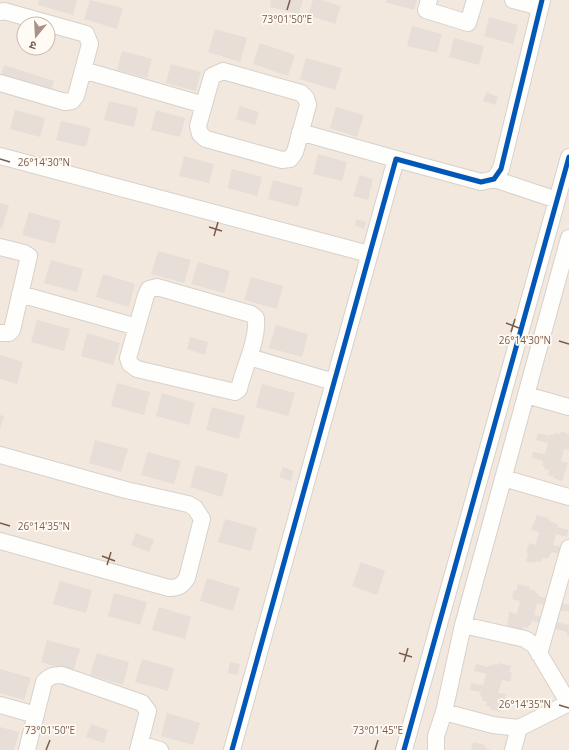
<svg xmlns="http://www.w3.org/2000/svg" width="569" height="750" viewBox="0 0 569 750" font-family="'Open Sans','Noto Sans Devanagari',sans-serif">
	<rect width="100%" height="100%" fill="#f9f5f0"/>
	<path fill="#f2e8de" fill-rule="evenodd" d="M0 0H569V750H0ZM24 24H48V48H24Z"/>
	<path fill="#e6ded7" d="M39 0H77L73 15 38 5Z
		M90 0 123 8 117 29 84 19Z
		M271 0H303L299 14 270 7Z
		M313 0H322L341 6 335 24 308 15Z
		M386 0H417L414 10 385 2Z
		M489 17 518 25 513 44 484 36Z
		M412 26 442 34 437 53 407 46Z
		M215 29 247 38 240 62 208 52Z
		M454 38 484 46 479 65 449 57Z
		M260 43 295 55 288 76 253 64Z
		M122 51 152 59 147 78 117 70Z
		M306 58 342 68 335 90 300 79Z
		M171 64 201 72 196 91 166 83Z
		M4 65 54 81 50 93 0 78Z
		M487 92 498 97 495 105 483 101Z
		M109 101 138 108 134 127 104 120Z
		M240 106 259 112 255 125 236 119Z
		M336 107 364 115 357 137 330 128Z
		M15 110 45 118 40 137 10 129Z
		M156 110 185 118 180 137 151 130Z
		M61 121 91 128 86 147 56 140Z
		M318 154 347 162 342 181 313 174Z
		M184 156 214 164 209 183 179 176Z
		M232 169 262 177 257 196 228 188Z
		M360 175 373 179 368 200 353 196Z
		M273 180 303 188 298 207 268 199Z
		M0 203 9 206 2 228H0Z
		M29 212 61 221 55 244 22 235Z
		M356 219 366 222 364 229 355 226Z
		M158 251 191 260 184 283 151 274Z
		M51 260 83 269 77 292 44 283Z
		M198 262 230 271 224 293 191 284Z
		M103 274 135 284 129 307 96 297Z
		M251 277 283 286 277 309 244 300Z
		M37 320 70 329 64 351 31 342Z
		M276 325 308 334 302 357 269 348Z
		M87 333 120 343 113 365 81 356Z
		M190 337 208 342 205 355 187 349Z
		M0 355 23 362 17 384 0 379Z
		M117 383 150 392 144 415 111 406Z
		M262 384 295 393 288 416 256 407Z
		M162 393 195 403 189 425 156 416Z
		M212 407 245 416 239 439 206 430Z
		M0 415 4 416 0 429Z
		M561 431 569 434V450L564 449 561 461 568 463 562 481 553 478V476L548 475 549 470 544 469 545 466 542 465 543 461 532 458 533 452 545 454 548 443 536 440 538 433 550 436V434L554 435 555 433 560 434Z
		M95 440 128 449 121 472 89 463Z
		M148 452 181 461 174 484 141 475Z
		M196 465 228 474 222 497 190 487Z
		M283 467 294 471 291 481 279 477Z
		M537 515 549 518V520L558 525 557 527 569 530 567 537 556 534 553 545 565 548 563 555 552 552 547 559 542 558 541 562 536 561 535 563 526 561 528 553H526L529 543 536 545 539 532 531 530Z
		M225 519 257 528 251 551 218 542Z
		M136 533 154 540 149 552 131 545Z
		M361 562 385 571 377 595 352 586Z
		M207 578 240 588 233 611 200 601Z
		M60 581 92 590 86 613 53 604Z
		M518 584 530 587 529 589 535 591V593L538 594V596L550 599 548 606 537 603 534 615 545 617 544 624 532 621 531 625H529L528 628 523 627 522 631 507 630 509 612 517 614 520 601 512 599 514 590 516 591Z
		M114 593 147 602 140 625 108 616Z
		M562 603 569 605V612L560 610Z
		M159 607 191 617 185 639 152 630Z
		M557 622 569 625V636L566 635 567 632 555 629Z
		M47 640 80 649 73 672 41 662Z
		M97 653 129 662 123 685 90 675Z
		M142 659 174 668 168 691 135 682Z
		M230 662 240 664 238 675 228 673Z
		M499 663 511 666 509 672 512 673 510 682 502 680 498 693 506 694 500 712 490 709 491 707 486 706 487 702 482 700 483 697 480 696 481 692 470 690 471 683 483 685 486 674 474 671 476 664 488 667V665L492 666 493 664 498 665Z
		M0 669 31 678 24 700 0 693Z
		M167 713 200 723 193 745 161 736Z
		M91 724 108 730 104 743 86 737Z
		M0 727 19 732 14 750H0Z
		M473 742 485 745V748L492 750H471Z"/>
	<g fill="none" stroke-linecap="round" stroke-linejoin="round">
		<defs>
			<path id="minor" d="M429 0 426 10 468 23 475 0
				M513 0 540 7
				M0 12 4 11 86 34 90 44 76 96 72 101 65 102 0 83
				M83 70 204 105
				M223 71 301 93 306 98 308 105 295 152 290 159 282 160 206 139 200 134 198 126 212 76Z
				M300 132 396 159
				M0 156 369 254
				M494 179 557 200
				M0 247 24 253 29 256 12 330 9 333H0
				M157 287 251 314 256 318C258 341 244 367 239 389L235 392 137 369 130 364 128 358 146 295 149 289Z
				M20 294 137 327
				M249 357 334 382
				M526 395 569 407
				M0 455 126 490 188 504 195 508 202 519 187 578C182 586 178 588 169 588L0 541
				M503 478 569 497
				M463 625 525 639 534 645 568 702
				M539 654 569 548
				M0 705 36 715
				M444 712 493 725 519 728 569 703
				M140 744 160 750
				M27 750 44 682C50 676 53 675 62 675L142 703 148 711 138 750
				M232 750 396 159 481 182 494 179 501 169 542 0
				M404 750 569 157
				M436 750V736L444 712 463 625 569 238
				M513 750 519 728"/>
		</defs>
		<use href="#minor" stroke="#d7d1cb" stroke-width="18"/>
		<use href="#minor" stroke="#fefefd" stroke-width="16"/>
		<defs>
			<path id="cycleway" d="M232 750 396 159 481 182 494 179 501 169 542 0
				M404 750 569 157"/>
		</defs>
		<use href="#cycleway" stroke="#fffaf3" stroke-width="8"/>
		<use href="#cycleway" stroke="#0057b8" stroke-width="5"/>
	</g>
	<path fill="none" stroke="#7a5c4d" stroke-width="1.5" d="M287 10 290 0M0 159 10 162M209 227 222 231M214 236 218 222M506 323 519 328M511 332 515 319M559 341 569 344M0 523 10 526M102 556 115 561M107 565 111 552M399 653 412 657M404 662 408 648M559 705 569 708M46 750 50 740M375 750 378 740"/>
	<g font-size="10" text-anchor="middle" fill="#7a5c4d" stroke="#fffaf3" stroke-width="3.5" stroke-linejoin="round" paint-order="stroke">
		<text x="287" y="23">73°01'50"E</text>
		<text x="44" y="166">26°14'30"N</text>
		<text x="525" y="344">26°14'30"N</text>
		<text x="44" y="530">26°14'35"N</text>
		<text x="525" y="708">26°14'35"N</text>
		<text x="50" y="734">73°01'50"E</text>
		<text x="378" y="734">73°01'45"E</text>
	</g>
	<g transform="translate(36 36) rotate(198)"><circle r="19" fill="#fffaf3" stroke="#cabbb1"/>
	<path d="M0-3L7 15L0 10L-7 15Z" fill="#a69286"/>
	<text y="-6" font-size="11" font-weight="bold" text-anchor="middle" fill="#7a5c4d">उ</text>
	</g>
</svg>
